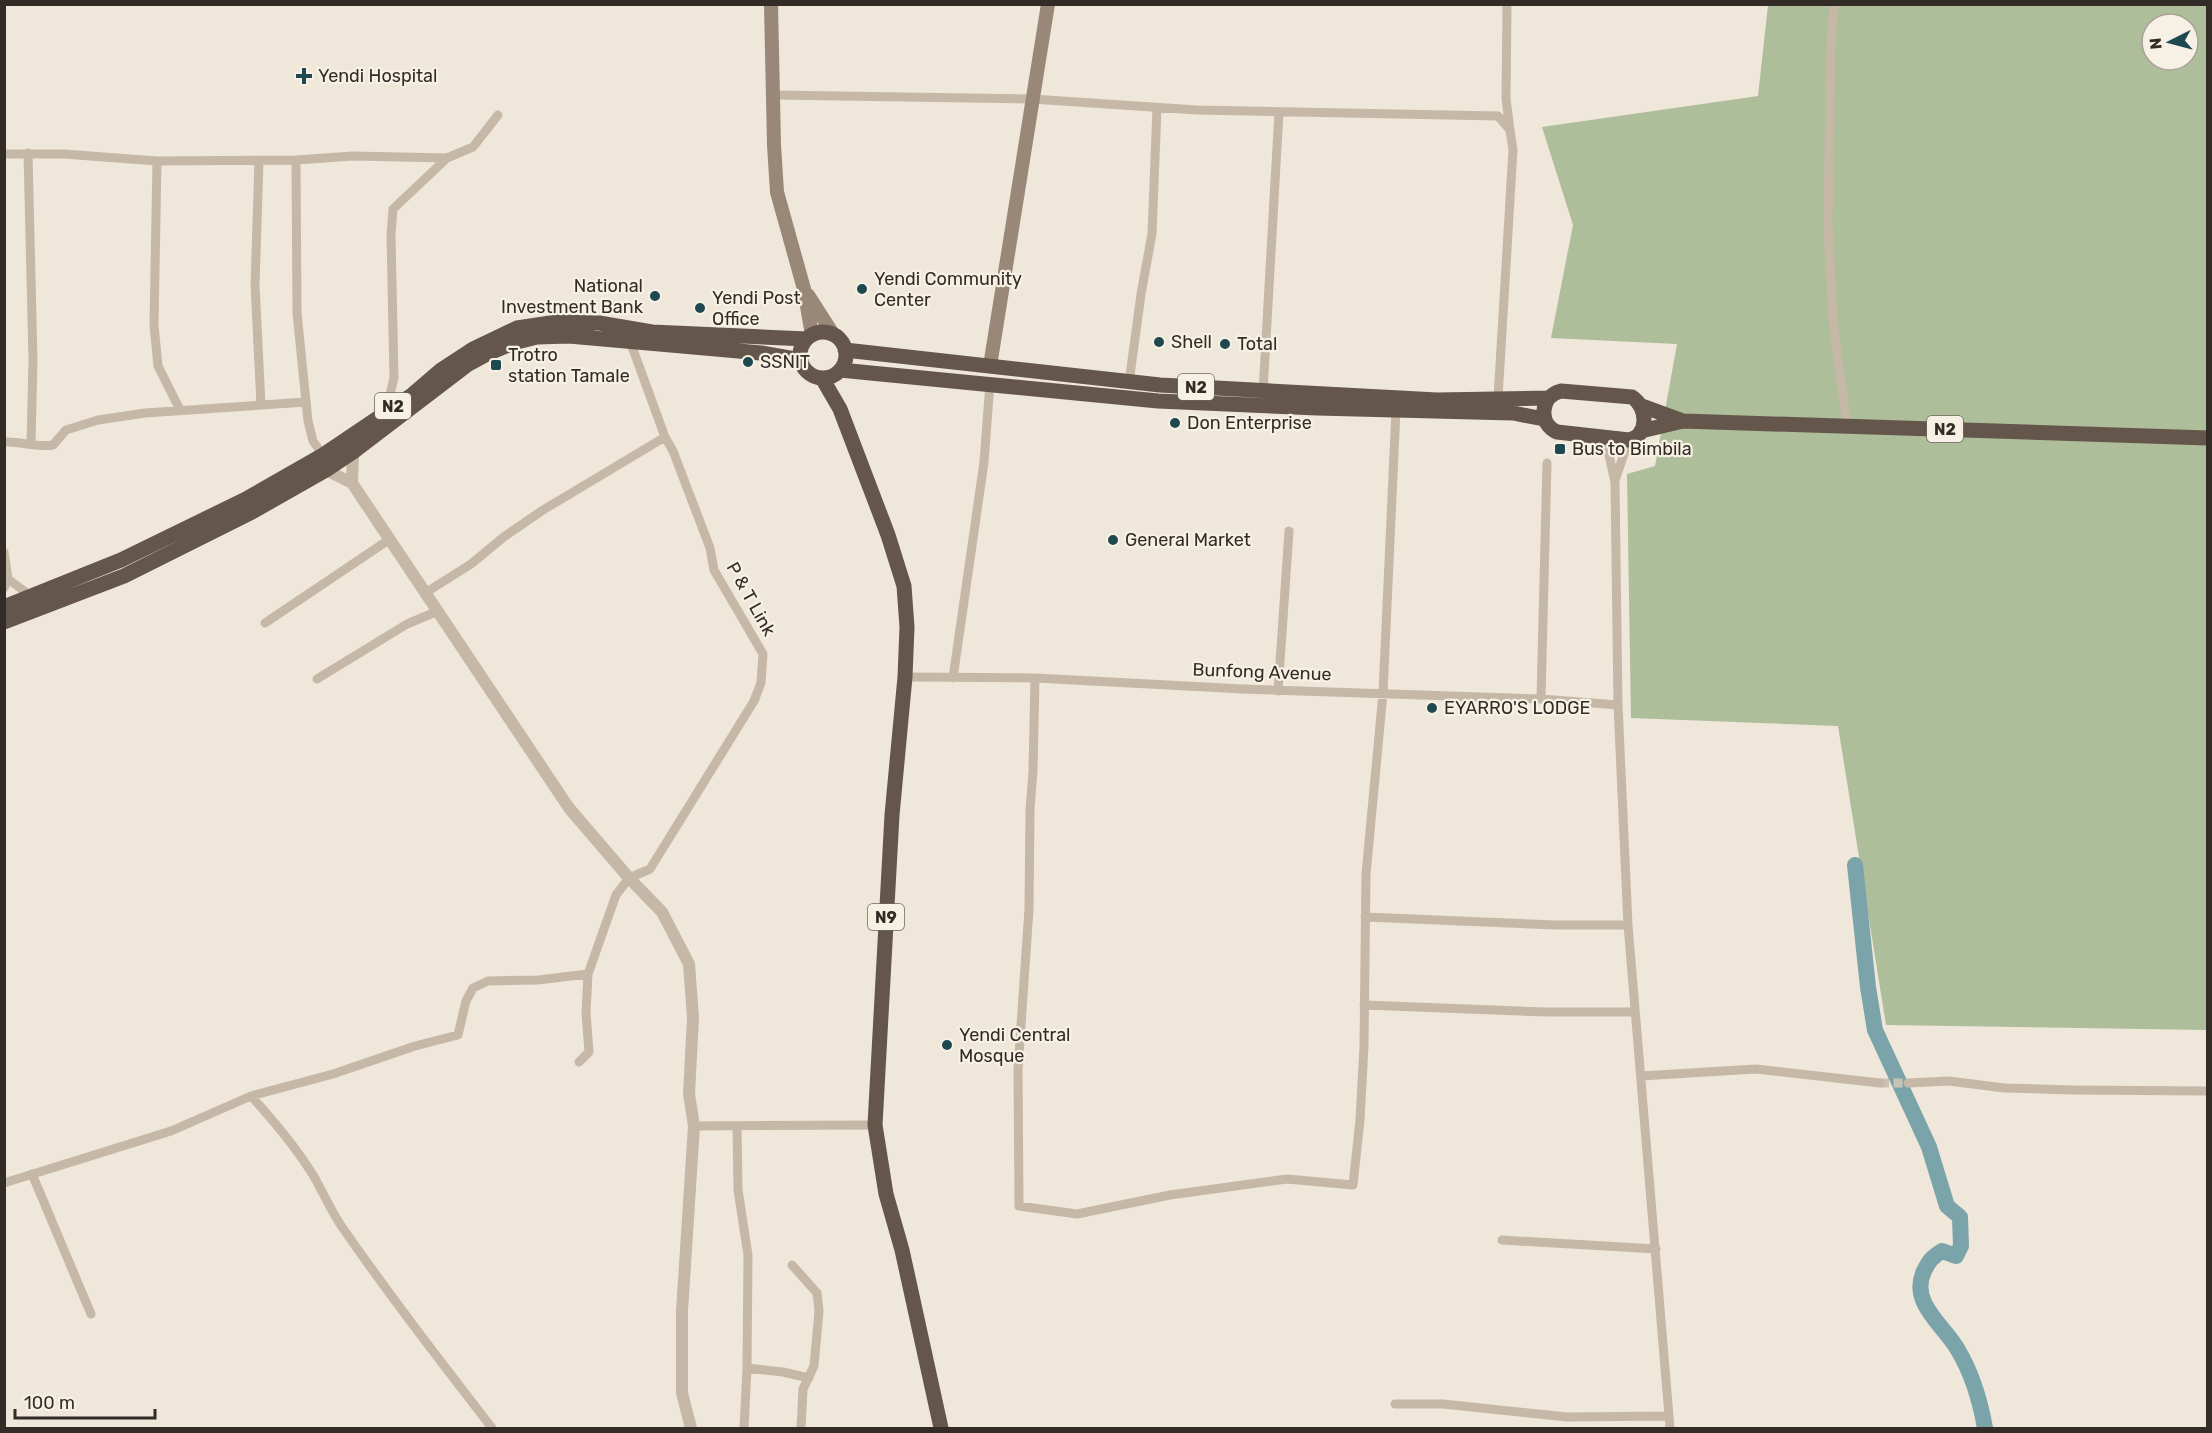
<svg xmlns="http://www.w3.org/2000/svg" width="2212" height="1433" viewBox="0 0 2212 1433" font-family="Rubik,sans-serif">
	<rect width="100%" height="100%" fill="#efe7d9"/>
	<path fill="#aebd9a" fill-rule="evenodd" d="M1768 5H2207V1030L1886 1025 1838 726 1631 718 1627 474 1655 466 1677 344 1551 338 1573 225 1542 127 1758 96ZM2152 24H2188V60H2152Z"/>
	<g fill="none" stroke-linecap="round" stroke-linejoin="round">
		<path stroke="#7aa3aa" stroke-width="16" d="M1855 865 1868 987 1875 1030 1929 1147 1947 1206 1960 1217 1961 1246 1956 1256 1942 1251C1932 1257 1929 1261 1924 1271 1909 1303 1944 1325 1958 1350 1973 1375 1980 1400 1985 1428"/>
		<path stroke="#c9c2b5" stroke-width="9" stroke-dasharray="9 4.5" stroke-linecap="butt" d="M1880 1083H1908"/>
		<path stroke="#c6b8a6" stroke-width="9" d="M1507 4 1506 99 1510 130
			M1834 4 1831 41 1828 224 1833 321 1847 426
			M774 95 1032 99 1197 110 1498 116 1510 130 1513 150 1498 398
			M28 153 33 360 31 444
			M4 154H64L157 161 296 160 353 156 447 158 473 147 498 115
			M296 160 297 313 308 421 313 441 323 455
			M157 161 154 325 158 366 180 410
			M259 161 255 285 261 405
			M1129 383 1141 294 1152 234 1157 108
			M1263 392 1279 112
			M386 410 394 378 391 235 393 209 447 158
			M1605 437 1615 482 1618 705 1628 925 1670 1428
			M4 442C21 441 36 448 53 445L66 430 98 420 145 413 306 402
			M1615 480 1629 440
			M4 552 8 579 4 588
			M8 579 31 596
			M425 593 471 564 505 536 543 510 665 437
			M265 623 390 539
			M905 677 1035 678 1243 689 1541 699 1618 705
			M953 678 984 462 990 383
			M1035 678 1033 771 1030 810 1029 909 1018 1069 1019 1206 1077 1214 1170 1195 1287 1179 1353 1185 1360 1120 1364 1046 1366 874 1383 693 1396 410
			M317 679 407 624 438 611
			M1278 691 1289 531
			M1541 699 1547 463
			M1365 917 1556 925H1628
			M1364 1005 1546 1012H1635
			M579 1062 589 1052 586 1013 588 974 616 895 629 878 650 869 754 701 761 683 763 654 714 570 710 548 673 451 665 437 630 341
			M1641 1076 1756 1069 1880 1083
			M1908 1083 1949 1081 2004 1088 2073 1090 2208 1091
			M251 1096C274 1121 295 1146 313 1175 323 1192 331 1211 342 1227 390 1296 441 1362 492 1428
			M694 1126 875 1125
			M737 1127 738 1190 748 1255 747 1368 744 1428
			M32 1174 91 1314
			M4 1183 171 1131 251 1096 333 1074 415 1046 458 1035 466 1001 473 988 488 981 538 980 588 974
			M1502 1240 1656 1249
			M792 1265 817 1293 819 1311 814 1366 803 1389 801 1428
			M747 1368 783 1372 809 1378
			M1395 1404H1443L1567 1417 1669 1416"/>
		<path stroke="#c6b8a6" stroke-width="12" d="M326 470 352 483 569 808 629 878 662 912 689 964 693 1018 689 1094 694 1126 682 1311V1393L691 1428
			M352 483 353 452"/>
		<path stroke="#998778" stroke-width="14" d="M771 4 774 145 777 192 804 289 812 335
			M808 295 833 334
			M990 366 1048 4"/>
		<path stroke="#64564b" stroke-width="15" d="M800 355a23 23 0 1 1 46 0a23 23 0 1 1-46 0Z
			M845 350 1160 385 1437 400 1548 398
			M840 370 1158 401 1317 408 1513 413 1544 419
			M822 378 840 409 888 535 904 586 907 627 905 677 892 815 875 1125 886 1194 902 1250 941 1428
			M1561 391 1632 397C1648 407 1649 436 1629 440L1557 432C1538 424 1540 396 1561 391Z
			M1642 406 1683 421
			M1641 431 1683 421 2208 438
			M4 607 121 560 246 499 323 455 412 395 441 370 473 349 517 328 557 322 599 323 652 332 806 339
			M4 622 124 576 252 512 326 470 353 452 467 365 489 353 513 343 537 337 569 336 761 353 801 360"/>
	</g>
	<g fill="#1f4951" stroke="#f7f1e5" stroke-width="2">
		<path d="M301 67h6v6h6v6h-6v6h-6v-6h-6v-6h6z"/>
		<circle cx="862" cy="289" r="6"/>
		<circle cx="655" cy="296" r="6"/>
		<circle cx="700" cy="308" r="6"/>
		<circle cx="1159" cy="342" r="6"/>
		<circle cx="1225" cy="344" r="6"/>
		<circle cx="748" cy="362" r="6"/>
		<rect x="490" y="359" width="12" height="12" rx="3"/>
		<circle cx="1175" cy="423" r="6"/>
		<rect x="1554" y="443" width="12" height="12" rx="3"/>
		<circle cx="1113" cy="540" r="6"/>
		<circle cx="1432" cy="708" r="6"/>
		<circle cx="947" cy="1045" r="6"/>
	</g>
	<g text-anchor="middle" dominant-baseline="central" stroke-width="4.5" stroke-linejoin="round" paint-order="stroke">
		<g fill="#f7f1e5" stroke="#6e675f" stroke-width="1.5">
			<rect x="1178" y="374" width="36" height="26" rx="4.5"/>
			<rect x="375" y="393" width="36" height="26" rx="4.5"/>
			<rect x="1927" y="416" width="36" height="26" rx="4.5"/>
			<rect x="868" y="904" width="36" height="26" rx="4.5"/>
		</g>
		<g font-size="16" font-weight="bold" fill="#332c26">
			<text x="1196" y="387">N2</text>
			<text x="393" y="406">N2</text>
			<text x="1945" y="429">N2</text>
			<text x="886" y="917">N9</text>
		</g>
		<g font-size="18" fill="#332c26" stroke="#f7f1e5" text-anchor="start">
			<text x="318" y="76">Yendi Hospital</text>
			<text x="874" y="279">Yendi Community<tspan x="874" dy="21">Center</tspan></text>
			<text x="643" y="286" text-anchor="end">National<tspan x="643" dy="21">Investment Bank</tspan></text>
			<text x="712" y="298">Yendi Post<tspan x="712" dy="21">Office</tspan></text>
			<text x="1171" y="342">Shell</text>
			<text x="1237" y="344">Total</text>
			<text x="508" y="355">Trotro<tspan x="508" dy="21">station Tamale</tspan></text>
			<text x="760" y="362">SSNIT</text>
			<text x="1187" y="423">Don Enterprise</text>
			<text x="1572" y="449">Bus to Bimbila</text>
			<text x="1125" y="540">General Market</text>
			<text x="1444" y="708">EYARRO'S LODGE</text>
			<text x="959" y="1035">Yendi Central<tspan x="959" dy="21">Mosque</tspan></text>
		</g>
		<g font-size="18" fill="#332c26" stroke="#f7f1e5">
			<text transform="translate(751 599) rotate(61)">P &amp; T Link</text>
			<text transform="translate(1262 672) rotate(2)">Bunfong Avenue</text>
		</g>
	</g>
	<rect width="2212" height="1433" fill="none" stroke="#332c26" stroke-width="12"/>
	<g transform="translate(2170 42) rotate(264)"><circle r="28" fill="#f7f1e5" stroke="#a9a299" stroke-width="1.5"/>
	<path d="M0-4.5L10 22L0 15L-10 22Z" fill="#1f4951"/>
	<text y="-9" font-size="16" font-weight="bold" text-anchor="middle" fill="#332c26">N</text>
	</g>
	<path d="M15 1409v9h140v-9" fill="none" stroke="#332c26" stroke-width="3"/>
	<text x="24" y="1409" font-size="18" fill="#332c26" stroke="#f7f1e5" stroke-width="4.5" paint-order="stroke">100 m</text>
</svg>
